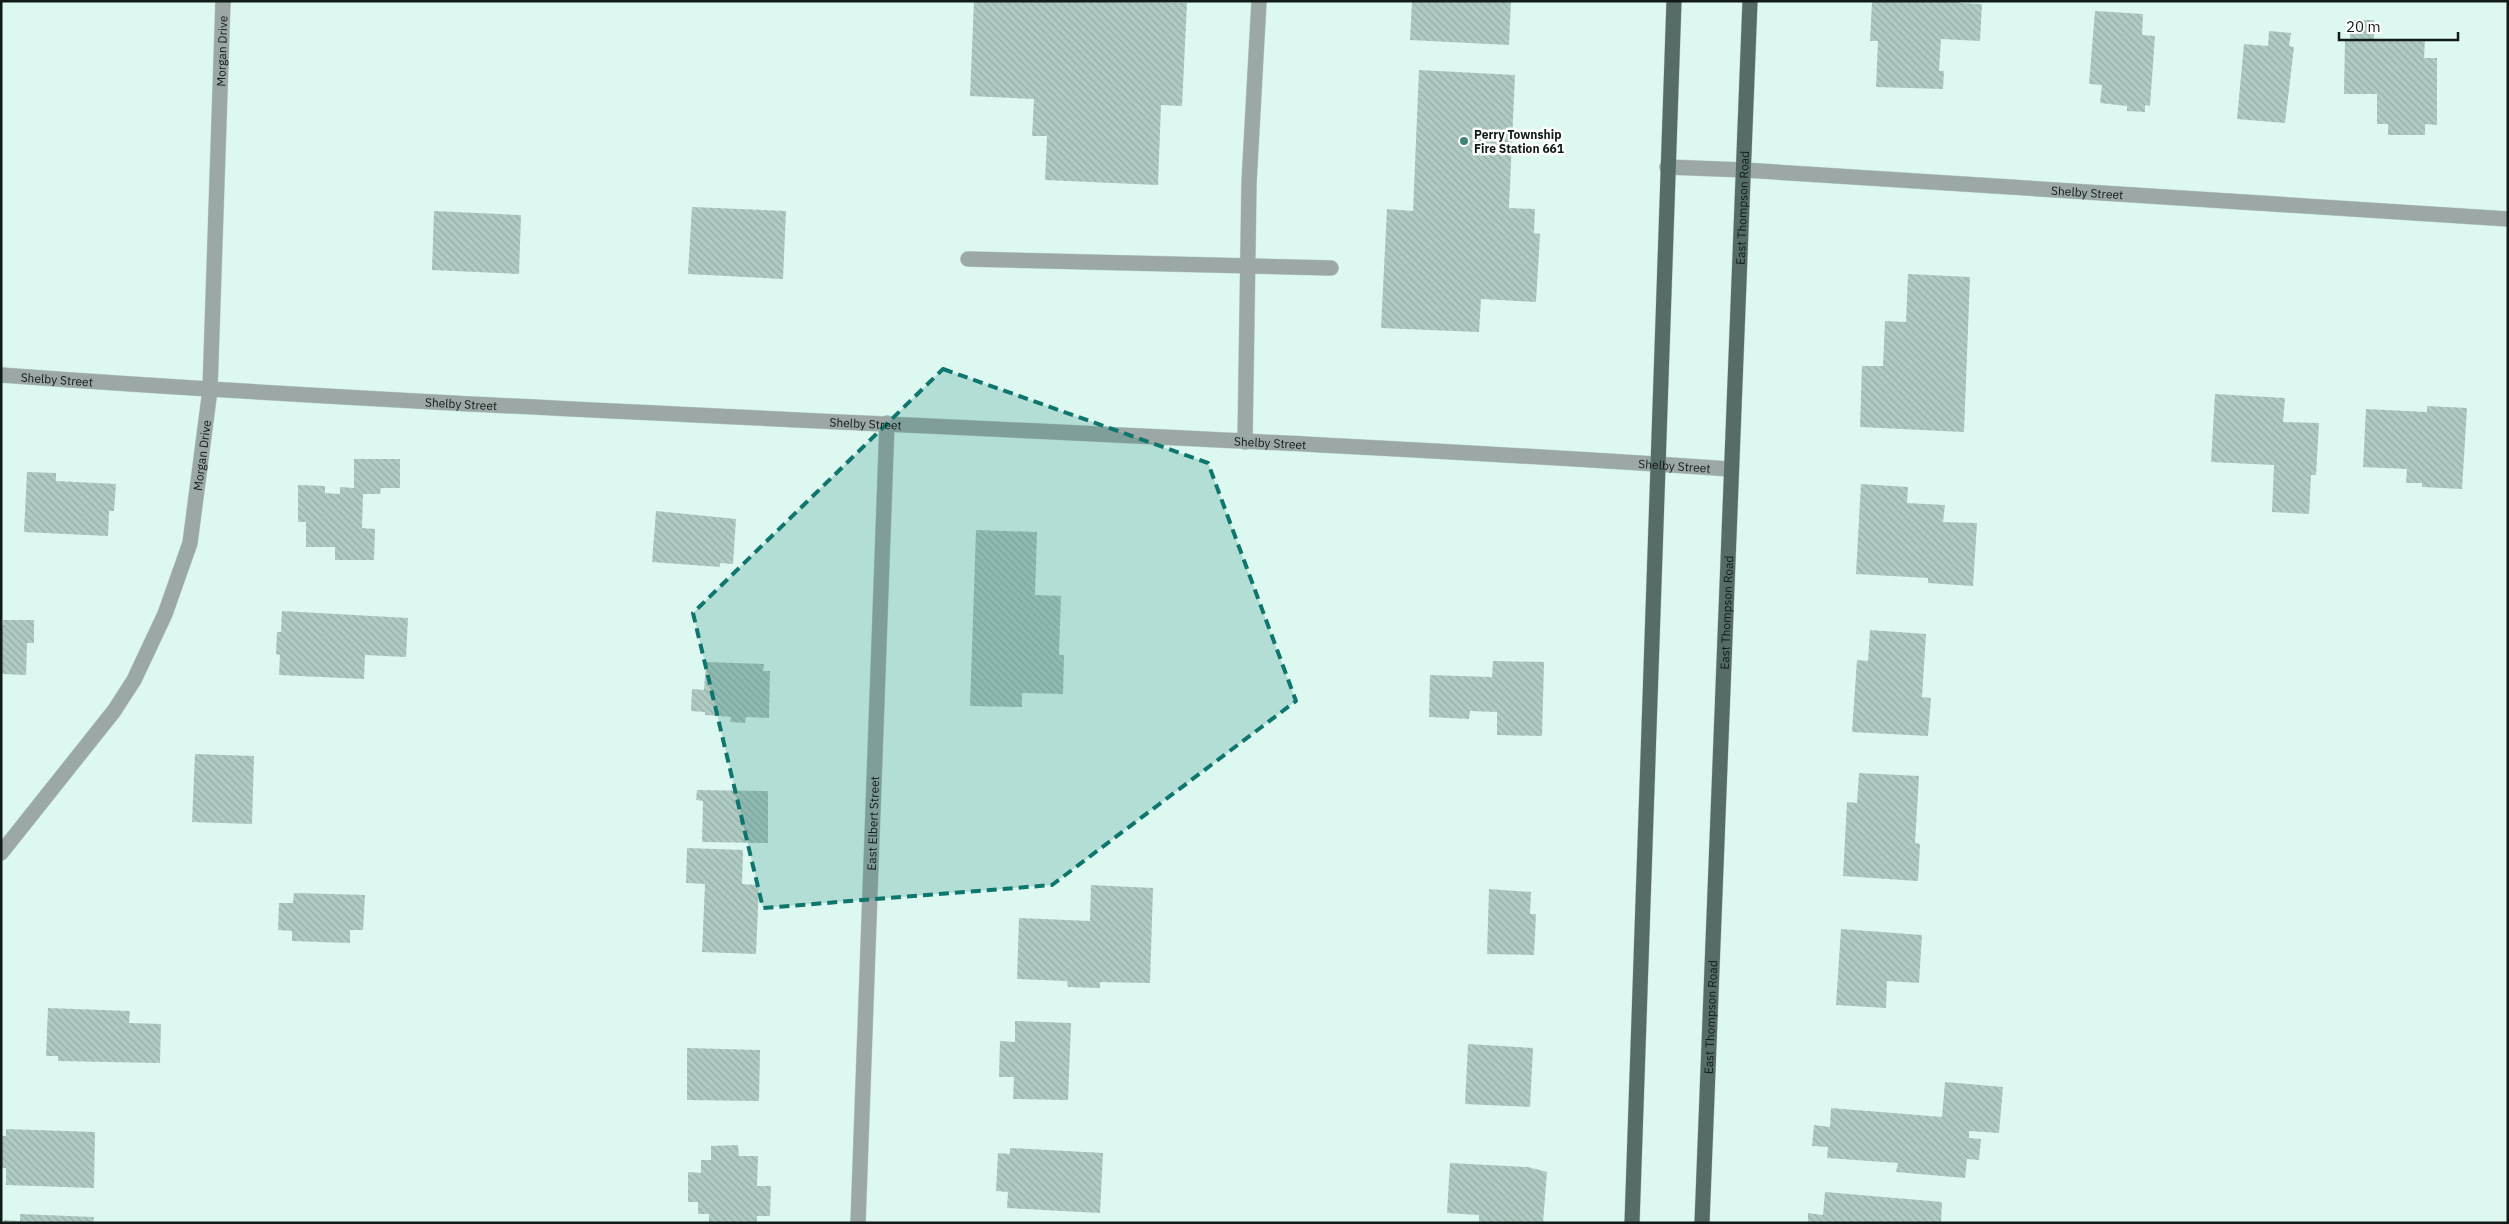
<svg xmlns="http://www.w3.org/2000/svg" width="2509" height="1224" viewBox="0 0 2509 1224" font-family="'IBM Plex Sans',sans-serif">
	<defs>
		<pattern id="building-back-hatch" width="6" height="6" patternUnits="userSpaceOnUse" patternTransform="scale(1.25)"><rect width="6" height="6" fill="#afcbc3"/><path d="M-1 5l2 2M0 0l6 6M5-1l2 2" fill="none" stroke="#96aea7"/></pattern>
	</defs>
	<rect width="100%" height="100%" fill="#dcf8f0"/>
	<path fill="url(#building-back-hatch)" d="M974 1 1187 3 1182 106 1161 105 1158 185 1045 180 1047 136H1032L1034 99 970 96Z
		M1412 1H1511L1509 45 1410 40Z
		M1872 1H1960V3L1982 4 1980 41 1941 39 1939 71H1944L1943 89 1876 87 1878 41H1870Z
		M2095 11 2143 14 2142 35 2155 36 2150 106 2145 105V112L2127 111V106L2100 103 2102 85 2089 84Z
		M2350 20H2374V39L2425 40 2424 58H2437V125L2425 124V135H2388V124H2377V94H2344L2345 39H2350Z
		M2269 31 2291 33 2289 46 2294 47 2285 123 2237 119 2244 44 2268 46Z
		M1419 70 1515 75 1509 208 1535 209 1534 233 1540 234 1536 302 1481 299 1479 332 1381 328 1387 209 1413 211Z
		M692 207 786 211 783 279 688 274Z
		M434 211 521 215 519 274 432 270Z
		M1908 274 1970 277 1964 432 1860 427 1862 366H1883L1885 321 1906 322Z
		M2215 394 2285 398 2283 422 2319 423 2316 475H2311L2309 514 2272 512 2274 465 2211 462Z
		M2427 406 2467 408 2462 489 2422 487V483H2406L2407 469 2363 467 2366 409 2427 412Z
		M354 459H400V488H381L380 494H363L362 528 375 529 374 560H335V547H306V522H298V485L325 486V493L340 494V487L354 488Z
		M27 472 56 473V481L116 484 114 511H109L108 536 24 532Z
		M1861 484 1908 487 1907 503 1945 505 1943 522 1977 523 1973 586 1928 583V578L1856 574Z
		M656 511 736 519 733 564 720 563V567L652 562Z
		M976 530 1037 532 1035 595 1061 596 1059 655H1064L1063 694 1022 693V707L970 706Z
		M282 611 408 618 406 657 365 655 364 679 279 675 280 655 276 654 277 632H281Z
		M3 620H34V643H27L26 675 1 674V625H3Z
		M1870 630 1926 634 1922 697 1931 698 1928 736 1852 732 1857 660 1868 661Z
		M1493 661 1544 662 1542 736 1497 735V712L1470 711 1469 719 1429 717 1430 675 1492 677Z
		M706 662 764 664 763 671H770L769 718 746 717 745 723 730 722 731 717 705 715V712L691 711 692 689 704 690Z
		M195 754 254 756 252 824 192 822Z
		M1859 773 1919 776 1915 843 1920 844 1918 881 1843 876 1847 802 1857 803Z
		M697 790 768 791V843L702 842 703 801 696 800Z
		M687 848 743 850 742 884 759 885 756 954 702 952 705 884 686 883Z
		M1091 885 1153 888 1150 983 1100 982V988L1068 987 1067 981 1017 979 1019 918 1090 921Z
		M1489 889 1531 892 1530 914H1536L1534 955 1487 954Z
		M294 893 365 895 363 930H350V943L292 941V931L278 930 279 903H293Z
		M1841 929 1922 935 1919 983 1887 981 1886 1008 1836 1005Z
		M48 1008 130 1011 129 1023 161 1024 160 1063 58 1061V1056H46Z
		M1015 1021 1071 1023 1068 1100 1013 1099 1014 1077H999L1000 1041 1015 1042Z
		M1468 1044 1533 1048 1530 1107 1465 1104Z
		M687 1048 760 1050 759 1101 687 1100Z
		M1945 1082 2003 1087 1999 1133 1969 1131V1138L1981 1139 1979 1160 1967 1159 1965 1178 1896 1172 1898 1163 1827 1158 1828 1147 1812 1146 1814 1125 1830 1127 1831 1108 1942 1117Z
		M6 1129 95 1132 94 1188 6 1185V1168H1V1136H6Z
		M738 1145 739 1156H758L757 1186H771L770 1216H757V1223H709V1214H698V1202H688V1172L701 1173V1160H711V1146Z
		M1010 1148 1103 1153 1100 1213 1007 1208 1008 1192 996 1191 998 1153 1010 1154Z
		M1450 1163 1528 1167 1547 1172 1543 1223H1479V1215L1447 1213Z
		M1825 1192 1942 1202 1941 1223H1808V1213L1823 1215Z
		M20 1214 94 1217 93 1223H4V1220L20 1221Z"/>
	<g fill="none" stroke-linecap="round" stroke-linejoin="round">
		<defs>
			<g id="minor">
				<path id="s1" d="M1667 167 1744 170 2508 219"/>
				<path d="M968 259 1331 268"/>
				<path id="s2" d="M1 375C577 417 1154 430 1730 469"/>
				<path d="M1245 442 1249 183 1259 1"/>
				<path id="s3" d="M1 853 114 711 134 680 165 614 190 543 210 390 223 1"/>
				<path id="s4" d="M858 1223 887 423"/>
			</g>
			<g id="major">
				<path d="M1632 1223 1674 1"/>
				<path id="s5" d="M1702 1223 1750 1"/>
			</g>
		</defs>
		<use href="#minor" stroke="#bcd5cd" stroke-width="16"/>
		<use href="#major" stroke="#bcd5cd" stroke-width="16"/>
		<use href="#minor" stroke="#9ca8a5" stroke-width="15"/>
		<use href="#major" stroke="#576c66" stroke-width="15"/>
	</g>
	<path fill="#0f766e" fill-opacity="0.2" stroke="#0f766e" stroke-width="4" stroke-dasharray="10 6" stroke-linejoin="round" d="M943 369 1208 463 1296 701 1052 885 763 908 693 613Z"/>
	<circle fill="#418374" stroke="#fefefe" stroke-width="2" cx="1464" cy="141" r="5"/>
	<g text-anchor="middle" dominant-baseline="central" stroke-width="5" stroke-linejoin="round" paint-order="stroke">
		<g font-size="12" fill="#111b18" stroke="#fefefe">
			<text stroke="none"><textPath href="#s3" startOffset="860">Morgan Drive</textPath></text>
			<text stroke="none"><textPath href="#s1" startOffset="421">Shelby Street</textPath></text>
			<text stroke="none"><textPath href="#s5" startOffset="1016">East Thompson Road</textPath></text>
			<text stroke="none"><textPath href="#s2" startOffset="56">Shelby Street</textPath></text>
			<text stroke="none"><textPath href="#s2" startOffset="461">Shelby Street</textPath></text>
			<text stroke="none"><textPath href="#s2" startOffset="866">Shelby Street</textPath></text>
			<text stroke="none"><textPath href="#s2" startOffset="1271">Shelby Street</textPath></text>
			<text stroke="none"><textPath href="#s3" startOffset="455">Morgan Drive</textPath></text>
			<text stroke="none"><textPath href="#s2" startOffset="1676">Shelby Street</textPath></text>
			<text stroke="none"><textPath href="#s5" startOffset="611">East Thompson Road</textPath></text>
			<text stroke="none"><textPath href="#s4" startOffset="400">East Elbert Street</textPath></text>
			<text stroke="none"><textPath href="#s5" startOffset="206">East Thompson Road</textPath></text>
		</g>
		<g font-size="12" font-weight="bold" fill="#111b18" stroke="#fefefe" text-anchor="start">
			<text x="1474" y="134">Perry Township<tspan x="1474" dy="14">Fire Station 661</tspan></text>
		</g>
	</g>
	<rect width="2509" height="1224" fill="none" stroke="#111b18" stroke-width="5"/>
	<path d="M2339 32v8h119v-8" fill="none" stroke="#111b18" stroke-width="2.5"/>
	<text x="2346" y="32" font-size="15" fill="#111b18" stroke="#fefefe" stroke-width="4" paint-order="stroke">20 m</text>
</svg>
